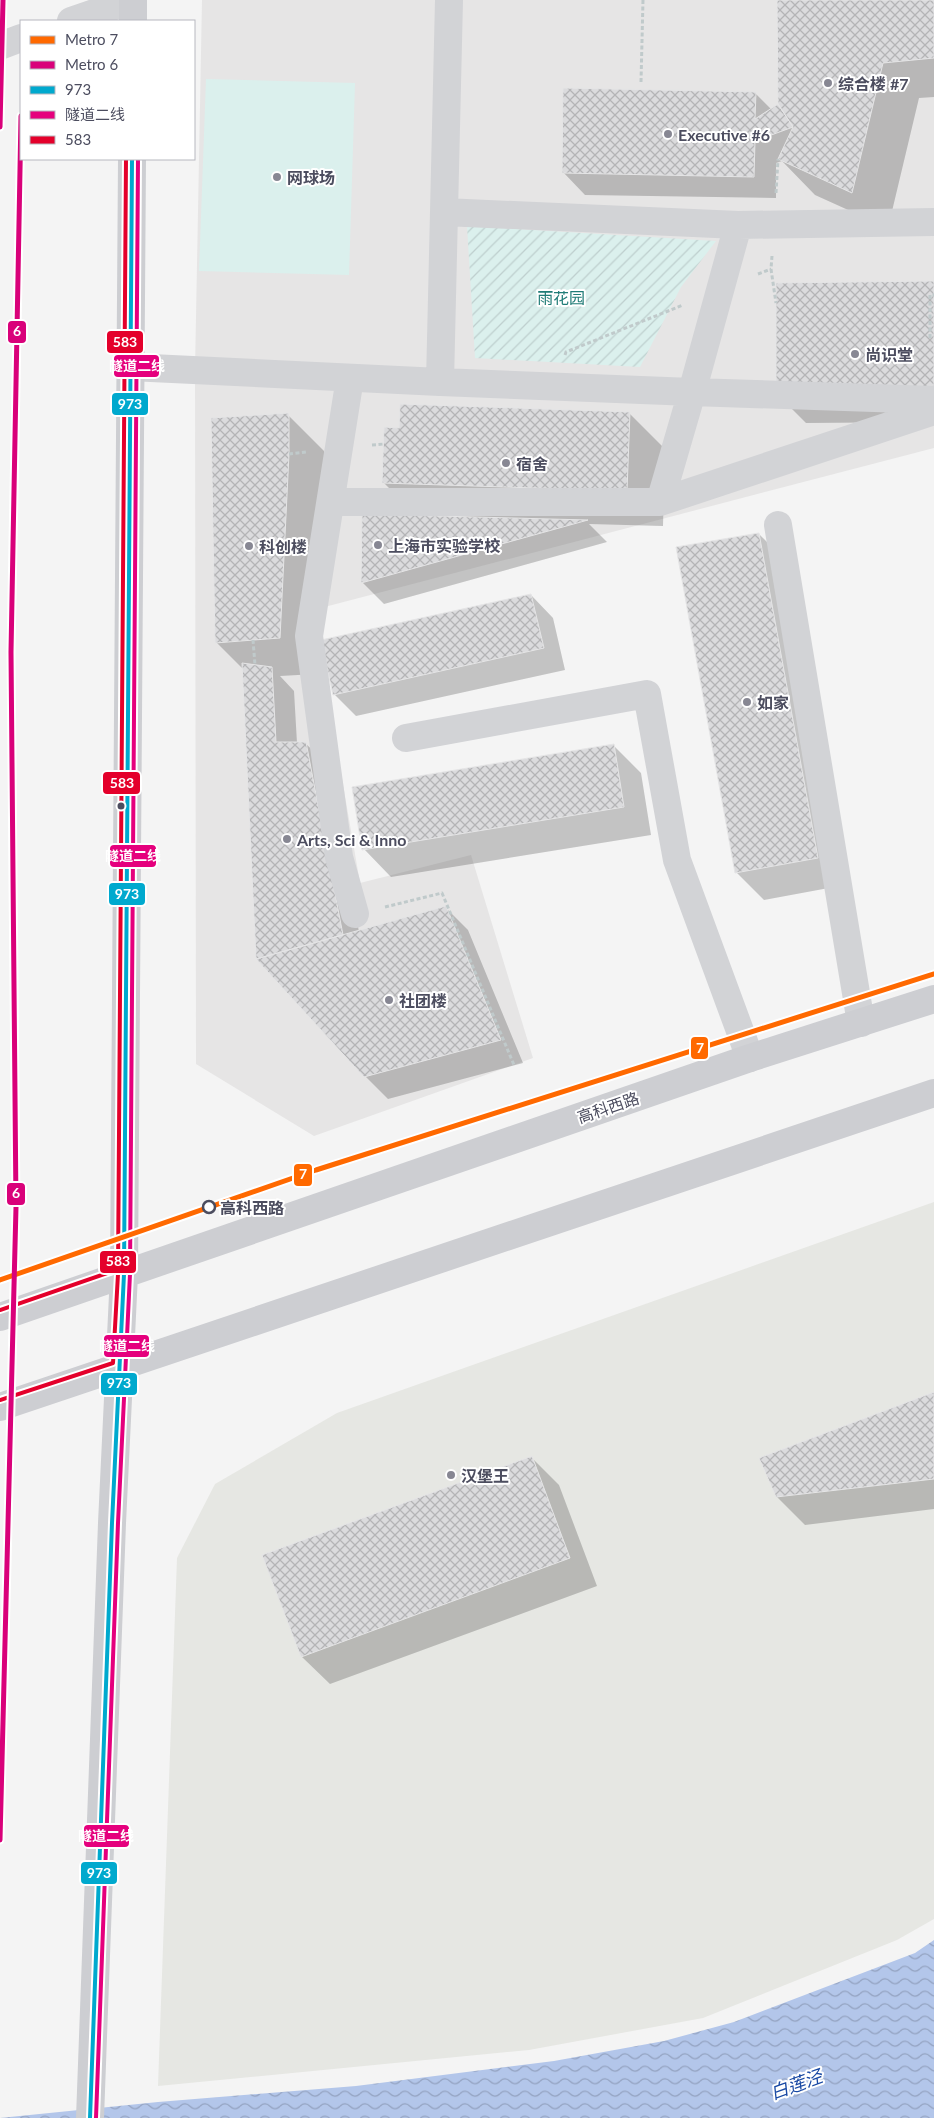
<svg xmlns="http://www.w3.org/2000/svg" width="934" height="2118" viewBox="0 0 934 2118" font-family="Lato,'Noto Sans SC',sans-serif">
	<defs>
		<pattern id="garden-furrows" width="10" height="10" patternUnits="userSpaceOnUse" patternTransform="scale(1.25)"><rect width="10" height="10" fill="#dbf0ed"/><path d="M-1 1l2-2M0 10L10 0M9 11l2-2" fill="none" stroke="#becfce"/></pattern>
		<pattern id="water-waves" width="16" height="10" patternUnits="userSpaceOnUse" patternTransform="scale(1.25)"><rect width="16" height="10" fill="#b3c6ea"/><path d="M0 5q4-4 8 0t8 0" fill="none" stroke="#94a3c1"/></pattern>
		<pattern id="building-cross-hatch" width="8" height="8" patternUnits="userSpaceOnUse" patternTransform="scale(1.25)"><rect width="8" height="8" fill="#dbdbdd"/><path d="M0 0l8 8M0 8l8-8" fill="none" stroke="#b4b4b6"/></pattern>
	</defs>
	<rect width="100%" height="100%" fill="#f4f4f4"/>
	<path fill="#e6e7e3" d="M934 1202V1919L897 1940 703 2018 529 2050 158 2086 177 1558 215 1484 337 1413Z"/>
	<path fill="#e6e5e5" d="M202 0H934V448L313 610 360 883 471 855 533 1058 314 1136 196 1064 195 370Z"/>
	<path fill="#dbf0ed" d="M206 79 355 83 349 275 199 271Z"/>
	<path fill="url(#garden-furrows)" d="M467 226 716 241 681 287 640 367 475 358Z"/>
	<path fill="url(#water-waves)" d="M934 1940V2118H0L158 2102 356 2086 554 2061 664 2041 734 2022 915 1953Z"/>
	<path fill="#0003" d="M778 0H934V97L919 98 888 228 815 195 782 161 776 163V198L585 195 563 172 755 93 772 110 779 105Z
		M934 283V422L806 423 778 395Z
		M629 413 665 449 663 526 589 524 607 542 384 604 362 582 418 517 383 482 400 429Z
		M288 415 324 451 325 490 316 674 280 676 294 691 297 743H305L328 765 359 932 446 908 468 930 523 1063 388 1099 365 1076 244 670 216 642Z
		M759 534 787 562 845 885 764 900 736 872Z
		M531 595 553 618 565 670 356 716 334 694Z
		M613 745 641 773 651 835 391 877 364 849Z
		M934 1393V1509L805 1525 777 1497Z
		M531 1457 559 1485 597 1586 330 1684 302 1657Z"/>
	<path fill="url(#building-cross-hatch)" stroke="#e5e5e6" d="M777 0H934V58L883 63 852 193 778 159 793 127 778 104Z
		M563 88 756 92 755 119 778 104 793 127 755 141 754 177 562 173Z
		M934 281V394L776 395V283Z
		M400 404 630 412 627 491 382 483 384 427 399 428Z
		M289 413V454L280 638 215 643 211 418Z
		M362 514 588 520 361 583Z
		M759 533 818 858 735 873 676 547Z
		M531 594 544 648 333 695 321 640Z
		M242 663 272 667 276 742H306L343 935 256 959Z
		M614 744 624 807 362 850 352 787Z
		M446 906 501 1040 364 1077 256 959Z
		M934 1392V1479L776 1497 759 1458Z
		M532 1456 570 1558 301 1657 262 1555Z"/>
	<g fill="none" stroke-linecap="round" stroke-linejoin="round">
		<path stroke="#c0cacb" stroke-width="3" stroke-dasharray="4 2.5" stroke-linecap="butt" d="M641 82 643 0
			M776 193 778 159
			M772 256 771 269 776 303
			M758 274 771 269
			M930 338V295H934
			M565 355 566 352 683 305
			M372 445 384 444
			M289 454 306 452
			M253 640 255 665
			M385 907 442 893 514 1065"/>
		<path stroke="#d2d3d6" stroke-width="28" d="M449 0 440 382 692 392 738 225 934 222
			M71 21 132 0
			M0 46 21 38
			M444 212 738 225
			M130 367 440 382
			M350 378 309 636 339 857 355 914
			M331 502H660L692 392 934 400
			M660 502 934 411
			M778 525 861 1023
			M406 738 647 694 677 860 750 1058"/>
		<path stroke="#cdced2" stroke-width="28" d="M133 21V0
			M0 1317 750 1058 934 999
			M0 1407 934 1093
			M90 2118 112 1523 124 1274 132 159"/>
		<defs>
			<path id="bus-1" d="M90 2118 112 1523 124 1274 132 159"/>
			<path id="bus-2" d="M96 2118 118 1523 130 1274 138 159"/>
			<path id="bus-3" d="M0 1310 122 1268
				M0 1400 113 1363 118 1274 126 159"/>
		</defs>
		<use href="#bus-1" stroke="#fff" stroke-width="8"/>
		<use href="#bus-2" stroke="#fff" stroke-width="8"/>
		<use href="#bus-3" stroke="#fff" stroke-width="8"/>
		<use href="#bus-1" stroke="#00a9ce" stroke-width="4"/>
		<use href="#bus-2" stroke="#e5007d" stroke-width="4"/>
		<use href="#bus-3" stroke="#e4002b" stroke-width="4"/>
		<defs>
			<path id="metro-1" d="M0 1280 316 1170 934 974"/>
			<path id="metro-2" d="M0 127 3 0
				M0 1840 16 1207 11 652 21 116"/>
		</defs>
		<use href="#metro-1" stroke="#fff" stroke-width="9"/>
		<use href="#metro-2" stroke="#fff" stroke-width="9"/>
		<use href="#metro-1" stroke="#ff6900" stroke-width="5"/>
		<use href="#metro-2" stroke="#d9017a" stroke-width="5"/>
	</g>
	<g fill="#878793" stroke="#fff" stroke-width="2">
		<circle cx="828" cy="83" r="5"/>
		<circle cx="668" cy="134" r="5"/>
		<circle cx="277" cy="177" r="5"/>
		<circle cx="855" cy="354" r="5"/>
		<circle cx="506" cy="463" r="5"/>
		<circle cx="378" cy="545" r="5"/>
		<circle cx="249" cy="546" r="5"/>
		<circle cx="747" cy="702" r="5"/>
		<circle cx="287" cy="839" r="5"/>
		<circle cx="389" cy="1000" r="5"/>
		<circle cx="451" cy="1475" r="5"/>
	</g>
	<circle fill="#4c4d5f" stroke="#fff" stroke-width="2" cx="121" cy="806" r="4.5"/>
	<circle fill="#fff" stroke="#4c4d5f" stroke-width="2.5" cx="209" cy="1207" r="6"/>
	<g text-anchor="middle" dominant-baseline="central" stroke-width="4" stroke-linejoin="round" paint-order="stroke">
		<g font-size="16" font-weight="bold" fill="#4c4d5f" stroke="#fff" text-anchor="start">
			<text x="838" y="83">综合楼 #7</text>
			<text x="678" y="134">Executive #6</text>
			<text x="287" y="177">网球场</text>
			<text x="865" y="354">尚识堂</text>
			<text x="516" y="463">宿舍</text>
			<text x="388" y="545">上海市实验学校</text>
			<text x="259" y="546">科创楼</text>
			<text x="757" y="702">如家</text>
			<text x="297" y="839">Arts, Sci &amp; Inno</text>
			<text x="399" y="1000">社团楼</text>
			<text x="461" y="1475">汉堡王</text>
		</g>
		<g font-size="16" fill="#207c77" stroke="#fff">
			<text x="561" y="297">雨花园</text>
		</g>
		<g font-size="16" fill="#4c4d5f" stroke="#fff">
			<text transform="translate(608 1107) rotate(-19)">高科西路</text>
		</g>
		<g font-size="16" font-weight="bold" fill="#4c4d5f" stroke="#fff" text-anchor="start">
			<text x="220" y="1207">高科西路</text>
		</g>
		<g font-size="18" font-style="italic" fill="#1949a4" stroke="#fff">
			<text transform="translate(796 2084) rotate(-20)">白莲泾</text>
		</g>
	</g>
	<g stroke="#fff" stroke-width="2">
		<rect x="7" y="320" width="20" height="24" rx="5" fill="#d9017a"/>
		<rect x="106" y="330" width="38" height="24" rx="5" fill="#e4002b"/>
		<rect x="113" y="354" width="47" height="24" rx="5" fill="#e5007d"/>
		<rect x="111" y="392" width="38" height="24" rx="5" fill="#00a9ce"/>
		<rect x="102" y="771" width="39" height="24" rx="5" fill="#e4002b"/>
		<rect x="109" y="844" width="48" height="24" rx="5" fill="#e5007d"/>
		<rect x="108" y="882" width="38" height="24" rx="5" fill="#00a9ce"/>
		<rect x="690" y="1036" width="19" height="24" rx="5" fill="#ff6900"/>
		<rect x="293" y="1163" width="20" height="24" rx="5" fill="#ff6900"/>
		<rect x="6" y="1182" width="20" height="24" rx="5" fill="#d9017a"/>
		<rect x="99" y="1250" width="38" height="24" rx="5" fill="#e4002b"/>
		<rect x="103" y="1334" width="47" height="24" rx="5" fill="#e5007d"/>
		<rect x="100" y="1372" width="38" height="24" rx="5" fill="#00a9ce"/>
		<rect x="83" y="1824" width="47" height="24" rx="5" fill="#e5007d"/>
		<rect x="80" y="1861" width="38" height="24" rx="5" fill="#00a9ce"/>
	</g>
	<g font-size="14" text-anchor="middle" font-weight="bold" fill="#fff">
		<text x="17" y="336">6</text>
		<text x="125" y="347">583</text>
		<text x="137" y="371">隧道二线</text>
		<text x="130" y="409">973</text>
		<text x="122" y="788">583</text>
		<text x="133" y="861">隧道二线</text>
		<text x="127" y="899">973</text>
		<text x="700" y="1053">7</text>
		<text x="303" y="1179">7</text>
		<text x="16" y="1198">6</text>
		<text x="118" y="1266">583</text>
		<text x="127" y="1351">隧道二线</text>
		<text x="119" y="1388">973</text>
		<text x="106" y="1841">隧道二线</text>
		<text x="99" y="1878">973</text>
	</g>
	<rect x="20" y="20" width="175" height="140" fill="#ffffff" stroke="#b7b8bf"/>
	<rect x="30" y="36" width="25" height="8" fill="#ff6900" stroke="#b7b8bf"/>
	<text x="65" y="45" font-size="15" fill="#4c4d5f">Metro 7</text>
	<rect x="30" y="61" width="25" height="8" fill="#d9017a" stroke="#b7b8bf"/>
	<text x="65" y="70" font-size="15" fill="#4c4d5f">Metro 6</text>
	<rect x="30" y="86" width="25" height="8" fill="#00a9ce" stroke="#b7b8bf"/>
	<text x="65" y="95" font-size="15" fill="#4c4d5f">973</text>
	<rect x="30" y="111" width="25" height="8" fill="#e5007d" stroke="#b7b8bf"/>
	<text x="65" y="120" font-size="15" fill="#4c4d5f">隧道二线</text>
	<rect x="30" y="136" width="25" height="8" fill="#e4002b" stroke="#b7b8bf"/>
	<text x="65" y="145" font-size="15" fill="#4c4d5f">583</text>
</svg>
